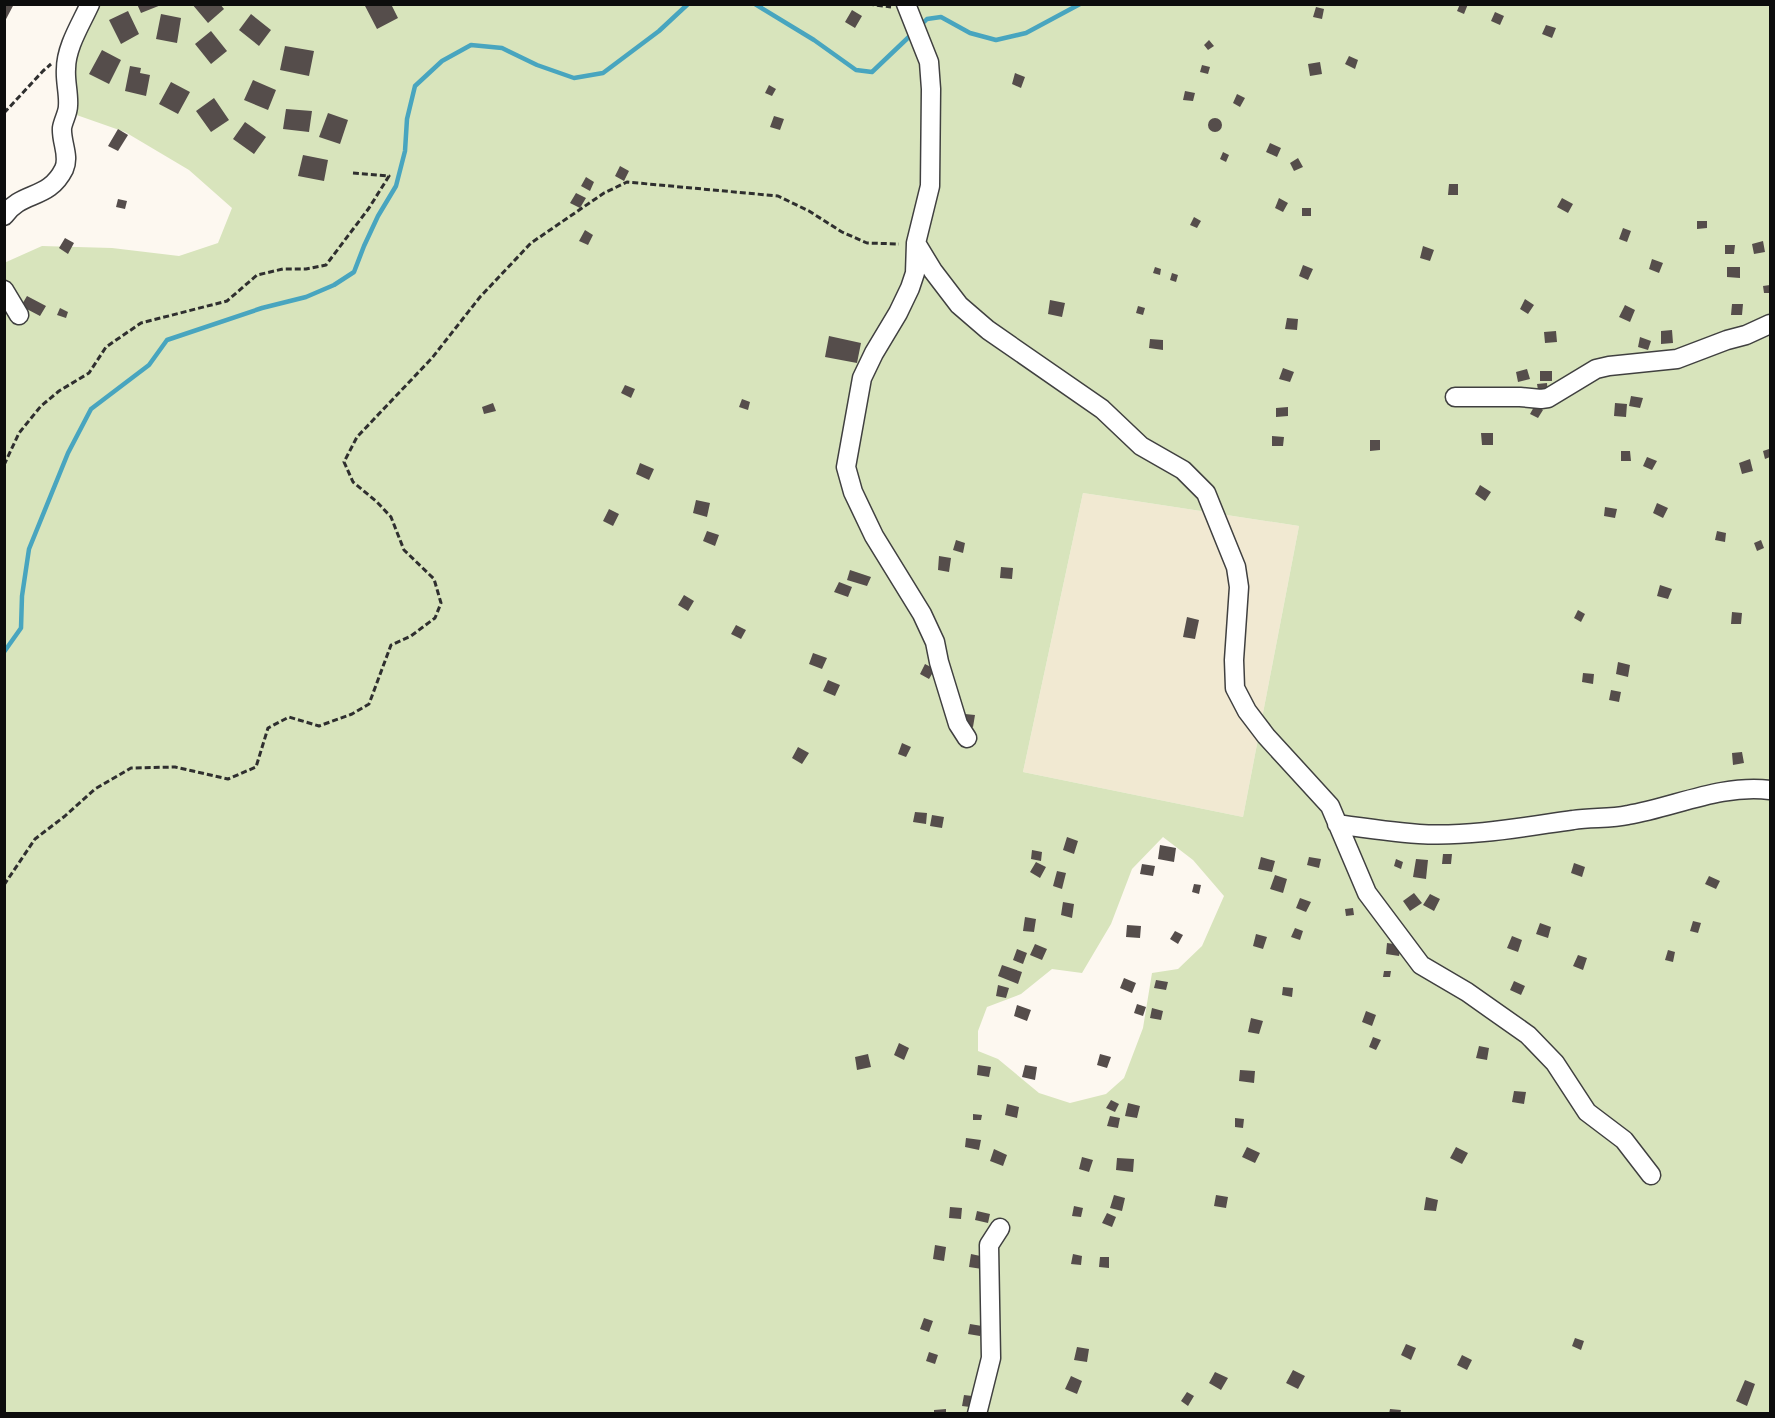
<svg xmlns="http://www.w3.org/2000/svg" width="1775" height="1418" viewBox="0 0 1775 1418" font-family="'Crimson Pro',serif">
	<rect width="100%" height="100%" fill="#fdf8f0"/>
	<path fill="#f1e9d2" d="M1083 493 1299 526 1243 817 1023 772Z"/>
	<path fill="#d8e4bc" fill-rule="evenodd" d="M99 5H1770V1413H5L4 263 42 246 112 248 179 256 218 243 232 208 189 170 125 132 68 112 61 73ZM1083 493 1299 526 1243 817 1023 772ZM1163 837 1193 860 1224 896 1202 946 1178 969 1152 973 1143 1028 1124 1078 1106 1094 1070 1103 1039 1093 998 1059 978 1051V1031L987 1007 1021 994 1052 969 1082 973 1111 924 1132 869Z"/>
	<g fill="none" stroke-linecap="round" stroke-linejoin="round">
		<path stroke="#48a5bf" stroke-width="4.5" d="M755 4 814 40 856 70 872 72 913 33
			M919 27 927 19 941 17 970 33 996 40 1026 33 1080 4
			M4 652 21 628 22 596 29 549 68 453 91 409 149 365 167 340 262 308 306 297 334 285 354 272 364 246 378 216 396 186 405 151 407 119 415 86 442 61 471 45 502 48 537 65 574 78 603 73 659 31 688 4"/>
	</g>
	<path fill="#554d4b" d="M4 4H14L4 23Z
		M137 4H161V5L141 13Z
		M192 4H220L224 9 208 23Z
		M364 4H391L398 18 377 29Z
		M1460 4H1468L1464 14 1457 11Z
		M1316 7 1324 9 1322 19 1313 17Z
		M852 10 862 16 855 28 845 22Z
		M128 11 139 34 121 44 109 20Z
		M1495 12 1504 16 1500 25 1491 21Z
		M161 14 181 18 177 43 156 39Z
		M251 14 271 30 259 46 239 30Z
		M1546 25 1556 28 1552 38 1542 34Z
		M211 31 227 51 211 64 195 44Z
		M1209 40 1214 46 1208 50 1204 45Z
		M285 46 314 51 309 76 280 70Z
		M102 50 121 60 109 84 89 74Z
		M1349 56 1358 60 1355 69 1345 64Z
		M1320 62 1322 74 1310 76 1308 64Z
		M1202 65 1210 67 1208 74 1200 72Z
		M130 66 141 68 140 73 150 75 146 96 125 91Z
		M1015 73 1025 77 1021 88 1012 84Z
		M253 80 276 90 268 110 244 100Z
		M171 82 190 92 178 114 159 104Z
		M769 85 776 89 772 96 765 93Z
		M1185 91 1195 93 1193 101 1183 100Z
		M1237 94 1245 98 1240 107 1233 103Z
		M214 98 229 120 211 132 196 111Z
		M286 109 312 111 309 132 283 129Z
		M328 113 348 120 340 144 319 137Z
		M774 116 784 119 780 130 770 127Z
		M1208 125a7 7 0 1 1 14 0a7 7 0 1 1-14 0Z
		M245 122 266 137 254 154 233 139Z
		M118 129 128 135 118 151 108 146Z
		M1270 143 1281 148 1277 157 1266 152Z
		M1223 152 1229 155 1226 162 1220 159Z
		M303 155 328 160 324 181 298 176Z
		M1298 158 1303 167 1294 171 1290 163Z
		M620 166 629 171 624 181 615 176Z
		M586 177 594 182 590 191 581 186Z
		M1449 184H1458V195H1448Z
		M576 193 586 198 580 208 570 203Z
		M1279 198 1288 203 1283 212 1275 208Z
		M1562 198 1573 204 1568 213 1557 207Z
		M118 199 127 201 125 209 116 207Z
		M1302 208H1311V216H1302Z
		M1194 217 1201 221 1197 228 1190 225Z
		M1697 221H1707V228L1697 229Z
		M1623 228 1631 231 1627 242 1619 239Z
		M585 230 593 235 588 245 579 241Z
		M65 238 74 243 68 254 59 248Z
		M1763 241 1765 252 1754 254 1752 244Z
		M1725 245H1735L1734 254H1725Z
		M1423 246 1434 250 1430 261 1420 258Z
		M1652 259 1663 263 1659 273 1649 269Z
		M1303 265 1313 269 1308 280 1299 276Z
		M1155 267 1161 269 1160 275 1153 273Z
		M1727 267H1740V278L1727 277Z
		M1172 273 1178 275 1176 282 1170 280Z
		M1770 285V293H1764L1763 286Z
		M27 296 46 306 40 316 21 306Z
		M1525 299 1534 305 1528 314 1520 309Z
		M1050 300 1065 303 1062 317 1048 314Z
		M1732 304H1743L1742 315H1731Z
		M1625 305 1635 310 1630 322 1619 317Z
		M1138 306 1145 308 1143 315 1136 313Z
		M60 308 68 312 66 318 57 315Z
		M1287 318 1298 319 1297 330 1285 329Z
		M1672 330 1673 343 1661 344V331Z
		M1556 331 1557 342 1545 343 1544 332Z
		M829 336 861 343 857 363 825 357Z
		M1640 337 1651 341 1648 350 1638 347Z
		M1150 339 1163 340V350L1149 348Z
		M1283 368 1294 372 1290 382 1279 379Z
		M1527 369 1530 379 1518 382 1516 372Z
		M1540 371H1552V381H1540Z
		M1547 383 1548 395 1539 396 1537 384Z
		M625 385 635 389 631 398 621 393Z
		M1631 396 1643 398 1640 408 1629 406Z
		M742 399 750 402 748 410 739 407Z
		M493 403 496 411 484 414 482 407Z
		M1615 403 1627 404 1626 417 1614 416Z
		M1535 405 1543 410 1538 418 1530 414Z
		M1288 407V416L1276 417V408Z
		M1481 433H1493V445H1482Z
		M1272 436 1284 437 1283 446H1272Z
		M1370 440H1380V450L1370 451Z
		M1769 449 1770 457 1765 459 1763 451Z
		M1621 451H1630L1631 461H1621Z
		M1647 457 1657 461 1652 470 1643 466Z
		M1750 459 1753 471 1742 474 1739 463Z
		M640 463 654 469 649 480 636 474Z
		M1480 485 1491 492 1485 501 1475 494Z
		M696 500 710 503 707 517 693 513Z
		M1657 503 1668 508 1663 518 1653 513Z
		M1605 507 1617 509 1615 518 1604 516Z
		M609 509 619 514 613 526 603 521Z
		M707 531 719 535 715 546 703 541Z
		M1717 531 1726 533 1725 542 1715 540Z
		M956 540 965 543 963 553 953 550Z
		M1761 540 1764 548 1757 551 1754 543Z
		M939 556 951 558 949 572 938 570Z
		M1001 567 1013 568 1012 579 1000 578Z
		M850 570 871 577 867 586 847 580Z
		M839 582 852 587 848 597 834 592Z
		M1660 585 1672 589 1668 599 1657 596Z
		M684 595 694 601 688 611 678 605Z
		M1578 610 1585 614 1581 622 1574 618Z
		M1732 612 1742 613 1741 624H1731Z
		M1187 617 1199 620 1195 639 1183 637Z
		M736 625 746 630 741 639 731 634Z
		M813 653 827 658 822 669 809 664Z
		M1618 662 1630 665 1628 677 1616 674Z
		M925 664 935 669 929 679 920 674Z
		M1583 673 1594 674 1593 684 1582 682Z
		M828 680 840 685 835 696 823 691Z
		M1611 690 1621 692 1619 702 1609 700Z
		M965 714 975 715 973 727 963 725Z
		M902 743 911 747 906 757 898 754Z
		M798 747 809 753 802 764 792 758Z
		M1742 752 1744 763 1733 765 1732 753Z
		M915 812 927 813 926 824 913 822Z
		M932 815 944 817 942 828 930 826Z
		M1067 837 1078 841 1074 854 1063 850Z
		M1160 845 1176 848 1174 862 1158 859Z
		M1032 850 1042 852 1041 861 1031 859Z
		M1443 854H1452L1451 864H1442Z
		M1261 857 1275 861 1272 872 1258 869Z
		M1309 857 1321 859 1319 868 1307 865Z
		M1396 859 1403 862 1401 869 1394 866Z
		M1416 859 1428 860 1426 879 1413 877Z
		M1036 862 1046 867 1040 878 1030 872Z
		M1574 863 1585 867 1582 877 1571 873Z
		M1142 864 1155 866 1153 876 1140 874Z
		M1057 871 1066 873 1062 889 1053 886Z
		M1275 875 1287 879 1283 893 1270 889Z
		M1709 876 1720 881 1716 889 1705 884Z
		M1194 884 1201 885 1199 894 1192 892Z
		M1414 893 1422 903 1410 911 1403 901Z
		M1430 894 1440 899 1434 911 1423 905Z
		M1300 898 1311 902 1306 912 1296 908Z
		M1063 902 1074 904 1072 918 1061 915Z
		M1353 908 1354 915 1346 916 1345 909Z
		M1025 917 1036 919 1034 932 1023 931Z
		M1693 921 1701 923 1698 933 1690 931Z
		M1540 923 1551 927 1548 938 1536 934Z
		M1127 925 1141 926 1140 938 1126 937Z
		M1295 928 1303 931 1300 940 1291 937Z
		M1175 931 1183 935 1178 944 1170 939Z
		M1256 934 1267 937 1263 949 1253 946Z
		M1512 936 1522 940 1518 952 1507 948Z
		M1387 943 1401 945 1399 956 1386 954Z
		M1035 944 1047 949 1042 960 1030 955Z
		M1017 949 1027 953 1023 964 1013 960Z
		M1668 950 1675 952 1673 962 1665 960Z
		M1578 955 1587 958 1583 970 1573 966Z
		M1002 965 1022 972 1018 984 998 976Z
		M1384 971H1391L1390 977H1383Z
		M1124 978 1136 983 1132 993 1120 988Z
		M1156 980 1168 982 1166 990 1154 988Z
		M1514 981 1525 986 1521 995 1510 990Z
		M998 985 1009 988 1006 998 996 996Z
		M1283 987 1293 988 1292 997 1282 995Z
		M1137 1004 1146 1007 1143 1016 1134 1013Z
		M1017 1005 1031 1010 1027 1021 1014 1016Z
		M1152 1008 1163 1011 1161 1020 1150 1018Z
		M1366 1011 1376 1015 1372 1026 1362 1022Z
		M1251 1018 1263 1021 1259 1034 1248 1032Z
		M1373 1037 1381 1040 1376 1050 1369 1047Z
		M899 1043 909 1048 904 1060 894 1055Z
		M1479 1046 1489 1048 1487 1060 1476 1058Z
		M868 1054 871 1067 857 1070 855 1057Z
		M1100 1054 1111 1057 1107 1068 1097 1065Z
		M978 1065 991 1067 989 1077 977 1075Z
		M1025 1065 1037 1067 1035 1080 1022 1077Z
		M1240 1070 1255 1071 1254 1083 1239 1081Z
		M1514 1091 1526 1092 1524 1104 1512 1102Z
		M1111 1100 1119 1104 1115 1112 1106 1108Z
		M1128 1103 1140 1106 1137 1118 1125 1116Z
		M1007 1104 1019 1107 1017 1118 1005 1115Z
		M973 1114 982 1115 981 1120H973Z
		M1110 1116 1120 1118 1118 1128 1107 1126Z
		M1235 1118 1244 1119 1243 1128 1235 1127Z
		M966 1138 981 1140 979 1150 965 1147Z
		M1247 1147 1260 1153 1255 1163 1242 1157Z
		M1456 1147 1468 1153 1462 1164 1450 1158Z
		M994 1149 1007 1155 1003 1166 990 1161Z
		M1082 1157 1093 1160 1089 1172 1079 1169Z
		M1117 1158 1134 1159 1133 1172 1116 1170Z
		M1114 1195 1125 1198 1122 1211 1110 1208Z
		M1216 1195 1228 1197 1226 1208 1214 1206Z
		M1426 1197 1438 1200 1436 1211 1424 1210Z
		M1074 1206 1083 1208 1081 1217 1072 1216Z
		M950 1207 962 1208 961 1219 949 1218Z
		M977 1211 990 1214 988 1223 975 1220Z
		M1107 1213 1116 1217 1112 1227 1102 1223Z
		M935 1245 946 1247 944 1261 933 1259Z
		M971 1254 985 1257 982 1269 969 1267Z
		M1073 1254 1082 1256 1081 1265 1071 1264Z
		M1100 1257H1109V1268L1099 1267Z
		M924 1318 933 1321 929 1332 920 1329Z
		M970 1324 982 1326 980 1336 968 1334Z
		M1575 1338 1584 1341 1581 1350 1572 1346Z
		M1406 1344 1416 1348 1411 1360 1401 1355Z
		M1077 1347 1089 1349 1087 1362 1074 1360Z
		M929 1352 938 1355 935 1364 926 1361Z
		M1462 1355 1472 1360 1467 1370 1457 1365Z
		M1293 1370 1305 1376 1298 1389 1286 1383Z
		M1215 1372 1228 1378 1221 1390 1209 1383Z
		M1071 1376 1082 1381 1077 1394 1065 1389Z
		M1745 1380 1755 1384 1747 1406 1736 1401Z
		M1187 1392 1194 1396 1188 1406 1181 1401Z
		M964 1395 980 1397 978 1408 962 1406Z
		M946 1409V1414H934V1410Z
		M1390 1409 1401 1410 1400 1414H1389Z"/>
	<g fill="none" stroke-linecap="round" stroke-linejoin="round">
		<defs>
			<path id="street" d="M906 4 929 62 931 89 930 186 916 243 933 271 959 305 988 330 1102 409 1141 446 1183 470 1206 493 1236 567 1239 587 1234 660 1235 688 1247 711 1266 736 1330 806 1367 893 1421 965 1467 992 1528 1035 1555 1063 1587 1112 1624 1140 1651 1175
				M4 216C22 190 48 201 64 169 70 156 61 142 62 128 63 121 68 113 68 106 69 94 65 81 66 69 66 47 81 24 90 4
				M916 243 915 273 910 288 898 313 874 353 862 378 846 467 853 492 874 536 922 614 935 642 939 662 958 724 967 738
				M4 290 19 315
				M1455 397H1520L1541 399 1548 398 1596 369 1609 366 1677 359 1727 340 1746 335 1770 324
				M1337 824C1364 828 1391 832 1419 834 1470 837 1523 827 1573 820 1591 817 1610 819 1628 815 1675 807 1721 784 1770 790
				M977 1414 991 1358 989 1245 1000 1228"/>
		</defs>
		<use href="#street" stroke="#404040" stroke-width="21"/>
		<path stroke="#2f2f2f" stroke-width="3" stroke-dasharray="6 3" stroke-linecap="butt" d="M868 4 891 7
			M4 113 43 71 51 64
			M4 465 19 433 41 406 59 391 89 373 106 347 141 323 227 301 257 275 283 269H306L326 265 369 208 389 176 353 173
			M4 885 35 839 65 816 95 789 131 768 175 767 228 779 256 767 268 728 289 717 319 726 352 714 369 704 391 645 411 636 435 618 441 603 434 579 404 550 391 517 377 502 353 482 344 462 357 437 432 358 480 297 531 243 604 193 627 182 778 196 809 211 842 232 867 243 899 244"/>
		<use href="#street" stroke="#fff" stroke-width="18"/>
	</g>
	<rect width="1775" height="1418" fill="none" stroke="#0d0d0d" stroke-width="12"/>
</svg>
